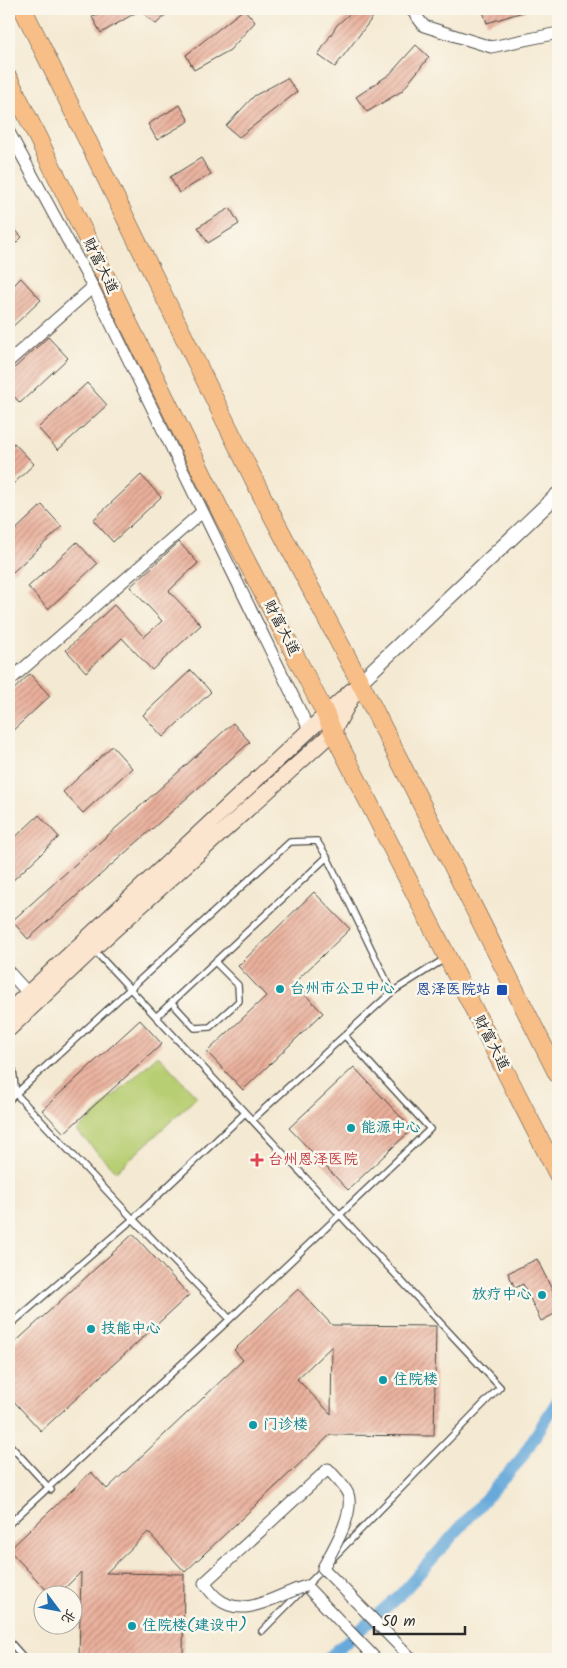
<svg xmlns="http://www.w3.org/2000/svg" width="567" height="1668" viewBox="0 0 567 1668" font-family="Kalam,'LXGW WenKai TC',sans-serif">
	<defs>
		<pattern id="building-hatch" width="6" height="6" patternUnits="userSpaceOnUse" patternTransform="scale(1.25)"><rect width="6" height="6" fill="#eab09c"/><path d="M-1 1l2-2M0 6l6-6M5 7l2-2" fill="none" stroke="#be8f7f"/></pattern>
	</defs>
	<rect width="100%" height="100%" fill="#fbf7ec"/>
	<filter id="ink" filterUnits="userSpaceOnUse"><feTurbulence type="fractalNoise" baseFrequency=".02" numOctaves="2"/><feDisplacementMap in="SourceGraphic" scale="10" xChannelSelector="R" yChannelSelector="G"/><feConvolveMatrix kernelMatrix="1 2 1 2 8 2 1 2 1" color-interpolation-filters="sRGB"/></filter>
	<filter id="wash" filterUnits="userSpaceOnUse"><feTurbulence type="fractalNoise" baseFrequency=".0096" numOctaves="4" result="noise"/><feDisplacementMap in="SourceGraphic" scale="20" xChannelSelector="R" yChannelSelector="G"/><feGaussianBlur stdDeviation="1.12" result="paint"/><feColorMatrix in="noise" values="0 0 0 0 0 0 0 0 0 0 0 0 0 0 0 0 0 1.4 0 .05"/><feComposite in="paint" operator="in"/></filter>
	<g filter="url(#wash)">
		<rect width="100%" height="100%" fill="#f4e9d2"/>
		<path fill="#b8ce73" stroke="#727c4f" d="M158 1055 197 1097 116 1172 77 1131Z"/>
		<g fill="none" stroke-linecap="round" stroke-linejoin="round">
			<path stroke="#66a9da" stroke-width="12" d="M327 1659 401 1594 520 1460 558 1400"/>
		</g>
		<g id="blocks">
			<path fill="url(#building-hatch)" fill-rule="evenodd" d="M106 9H142L101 33 92 17Z
				M150 9H172L156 24 145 15Z
				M244 9 255 22 230 50 194 70 186 55Z
				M355 9H379L335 67 318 55 337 25Z
				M482 9H526V11L487 23Z
				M416 45 429 57 402 91 367 112 356 97 390 74Z
				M287 78 297 92 239 137 226 126 254 96Z
				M180 105 189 121 157 140 148 124Z
				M201 158 211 174 179 193 170 177Z
				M230 208 239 224 208 243 198 227Z
				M9 223 22 237 9 250Z
				M21 278 41 300 9 330V290Z
				M48 337 68 358 20 403 9 391V373Z
				M87 383 107 405 58 450 38 428Z
				M14 443 34 464 9 488V448Z
				M141 475 161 497 113 542 93 520Z
				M42 505 62 527 13 572 9 567V536Z
				M77 542 97 564 48 609 28 587Z
				M179 542 198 563 169 591 201 625 152 670 122 638 86 672 66 650 114 605 144 637 162 621 130 587Z
				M191 670 211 692 163 737 143 715Z
				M30 674 50 696 9 734V694Z
				M233 723 250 742 28 939 12 921Z
				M112 746 132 768 83 813 63 792Z
				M39 815 59 837 9 884V843Z
				M314 892 350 929 294 983 323 1013 243 1090 207 1052 266 996 238 966Z
				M140 1020 162 1044 64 1133 42 1110Z
				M354 1067 412 1129 348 1190 289 1128Z
				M133 1234 189 1295 41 1431 9 1396V1348Z
				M537 1259 558 1302V1312L541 1321 523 1284 515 1288 508 1273Z
				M298 1289 332 1325 436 1326 434 1436 330 1435 185 1572 148 1532 106 1573 184 1574 183 1659H79L81 1572 57 1596H52L9 1550 91 1472 107 1489 243 1360 234 1350ZM332 1346 331 1414 297 1379Z"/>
		</g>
	</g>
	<g filter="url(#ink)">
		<use href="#blocks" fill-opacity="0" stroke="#494844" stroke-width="1"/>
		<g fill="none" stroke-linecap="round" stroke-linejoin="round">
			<defs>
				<path id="service" d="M94 950 500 1387 333 1558
					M172 1003 195 1028 210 1027 239 1001 238 985 215 962
					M156 1017 327 857
					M9 1066 13 1070 16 1094 133 1219 230 1319
					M9 1100 290 842 317 841 327 857 392 992
					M252 1120 392 992 446 958
					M9 1326 133 1219 245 1113
					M9 1444 51 1490
					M9 1524 230 1319 430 1129 345 1036
					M262 1631 325 1567
					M9 1641 25 1659"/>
				<path id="minor" d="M411 9 424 26 491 47 558 33
					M9 132 93 287 309 729
					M9 361 93 287
					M9 681 202 512
					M9 972 28 993
					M306 1586 376 1659"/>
				<path id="tertiary" d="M360 682 558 494"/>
				<path id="secondary" d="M9 1011 352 690
					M9 1029 93 949 333 732 360 682"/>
				<path id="primary" d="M23 9 261 494 360 682 558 1075
					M9 79 222 514 325 713 333 732 558 1175"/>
			</defs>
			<use href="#service" stroke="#494844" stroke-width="8"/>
			<use href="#minor" stroke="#494844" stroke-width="13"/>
			<use href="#tertiary" stroke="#494844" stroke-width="16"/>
			<use href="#secondary" stroke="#494844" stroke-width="17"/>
			<use href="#primary" stroke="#494844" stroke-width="19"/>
			<use href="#service" stroke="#fff" stroke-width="5.5"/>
			<use href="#minor" stroke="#fff" stroke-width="11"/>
			<use href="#tertiary" stroke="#fff" stroke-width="14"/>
			<use href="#secondary" stroke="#fce5cf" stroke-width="15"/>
			<use href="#primary" stroke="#f7be87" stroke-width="18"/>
			<defs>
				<path id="minor-bridge" d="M306 1586C278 1594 244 1621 217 1598 212 1594 208 1588 204 1583L328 1469C335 1477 344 1485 348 1494 355 1514 332 1551 323 1568L412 1659"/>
			</defs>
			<use href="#minor-bridge" stroke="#494844" stroke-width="13" stroke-linecap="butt"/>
			<use href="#minor-bridge" stroke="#fff" stroke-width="11"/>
		</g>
	</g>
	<g fill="#0f9aa8" stroke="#fbf7ec" stroke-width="2">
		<circle cx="280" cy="989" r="5"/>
		<circle cx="351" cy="1128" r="5"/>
		<circle cx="542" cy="1295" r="5"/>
		<circle cx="91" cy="1329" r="5"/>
		<circle cx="383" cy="1380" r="5"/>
		<circle cx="253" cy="1425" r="5"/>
		<circle cx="132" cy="1626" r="5"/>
	</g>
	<rect fill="#1a4fb4" stroke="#fbf7ec" stroke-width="2" x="496" y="984" width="12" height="12" rx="2.5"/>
	<path fill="#e0444e" stroke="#fbf7ec" stroke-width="2" d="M254.5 1152.5h5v5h5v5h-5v5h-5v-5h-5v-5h5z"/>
	<g text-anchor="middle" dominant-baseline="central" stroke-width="5" stroke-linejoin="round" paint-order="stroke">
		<g font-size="15" fill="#2b2b2b" stroke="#fbf7ec">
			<text transform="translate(100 266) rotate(64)">财富大道</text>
			<text transform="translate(281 628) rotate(63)">财富大道</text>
			<text transform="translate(491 1043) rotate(63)">财富大道</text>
		</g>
		<g font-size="15" fill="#0d838f" stroke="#fbf7ec" text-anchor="start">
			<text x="290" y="989">台州市公卫中心</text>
			<text x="361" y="1128">能源中心</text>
			<text x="532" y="1295" text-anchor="end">放疗中心</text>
			<text x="101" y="1329">技能中心</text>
			<text x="393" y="1380">住院楼</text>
			<text x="263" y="1425">门诊楼</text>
			<text x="142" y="1626">住院楼(建设中)</text>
		</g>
		<g font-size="15" fill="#164399" stroke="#fbf7ec" text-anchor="end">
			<text x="491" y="990">恩泽医院站</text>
		</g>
		<g font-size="15" fill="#be3a42" stroke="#fbf7ec" text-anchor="start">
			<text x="268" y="1160">台州恩泽医院</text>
		</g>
	</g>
	<rect width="567" height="1668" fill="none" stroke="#fbf7ec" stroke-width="30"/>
	<g transform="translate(58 1610) rotate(122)"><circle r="24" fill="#fbf7ec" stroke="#a8a59f"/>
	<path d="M0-4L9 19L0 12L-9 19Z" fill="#1f6fb2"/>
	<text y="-8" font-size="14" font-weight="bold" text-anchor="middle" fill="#2b2b2b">北</text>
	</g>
	<path d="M374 1626v8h91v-8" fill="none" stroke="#2b2b2b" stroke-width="2.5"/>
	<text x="382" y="1626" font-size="15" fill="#2b2b2b" stroke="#fbf7ec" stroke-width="4" paint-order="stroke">50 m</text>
</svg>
